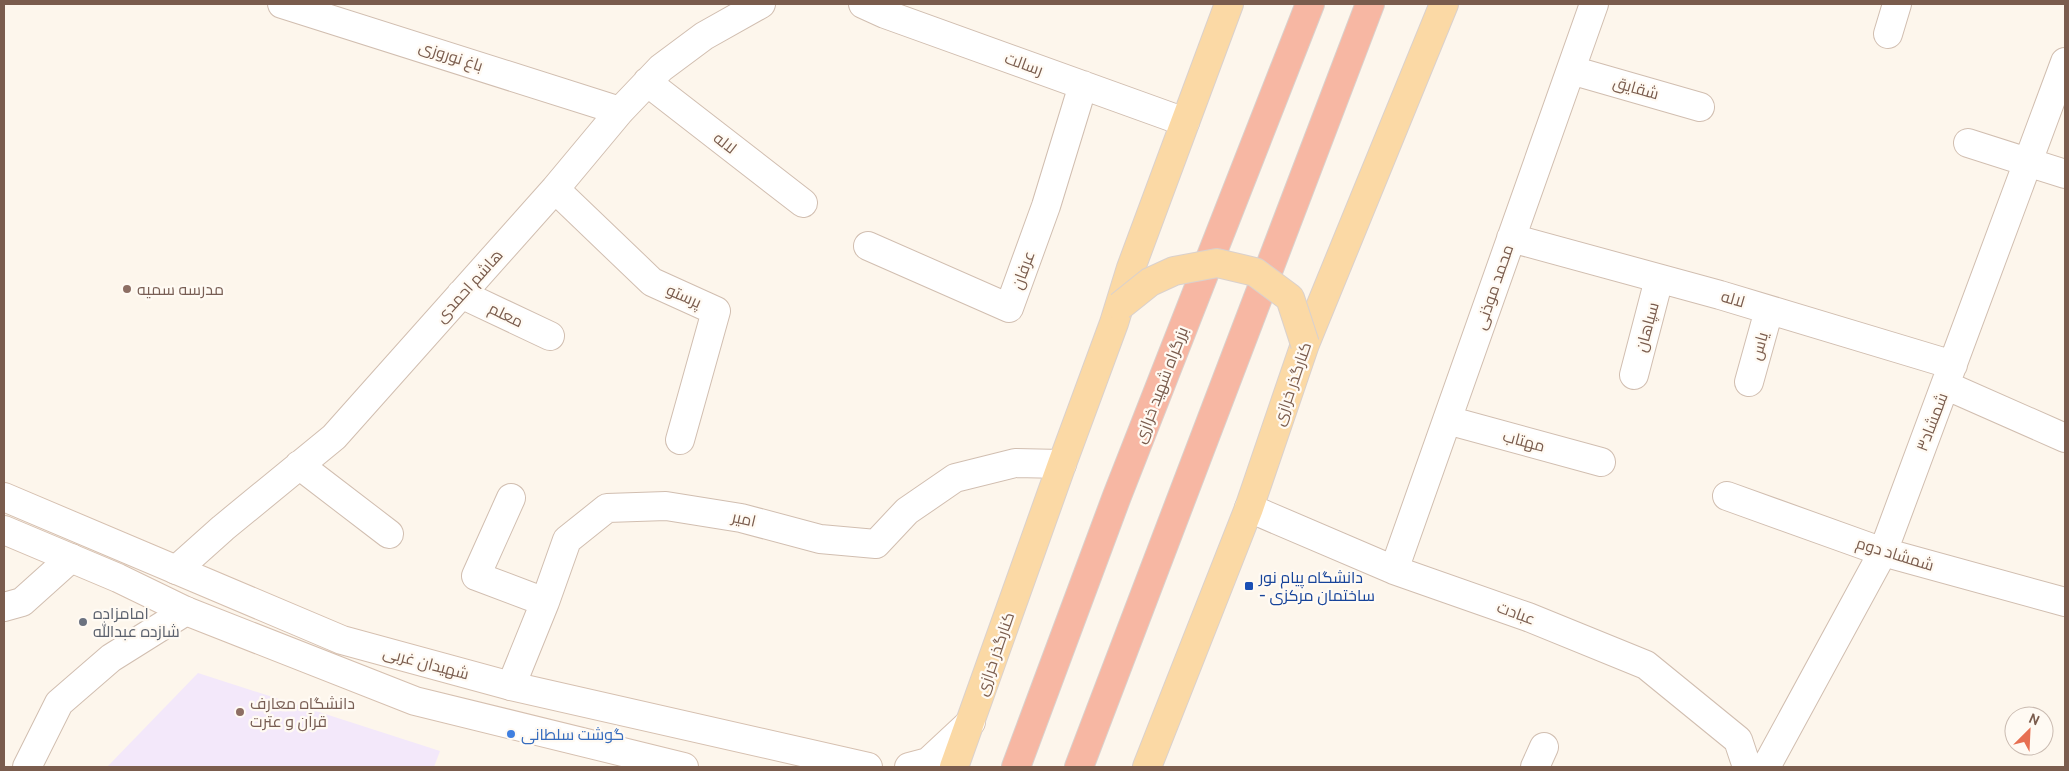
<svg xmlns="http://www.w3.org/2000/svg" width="2069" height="771" viewBox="0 0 2069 771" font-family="Cabin,Cairo,sans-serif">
	<rect width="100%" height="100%" fill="#fdf6ec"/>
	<path fill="#f3e8fa" d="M198 673 440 751 434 767H107Z"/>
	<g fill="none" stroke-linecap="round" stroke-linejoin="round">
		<defs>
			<path id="street" d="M282 4 620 111
				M863 4 885 14 1185 122
				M1888 34 1897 4
				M1571 70 1700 107
				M647 82 803 203
				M1968 143 2065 174
				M555 189 652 282 716 311 680 440
				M1511 238 1720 295 1953 365
				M868 246 1009 308 1046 206 1083 85
				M461 294 550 336
				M1634 375 1659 279
				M1749 382 1769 310
				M1945 385 2065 438
				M1447 420 1601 462
				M299 465 389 534
				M1727 496 1883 552 2065 602
				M511 498 476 576 545 602
				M1249 508 1394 570 1528 617 1646 665 1738 740 1747 767
				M176 570 223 528 334 437 555 189 620 111 661 68 704 36 761 4
				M1394 570 1594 4
				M4 607 22 602 71 558
				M511 686 545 602 567 540 607 508 666 506 741 518 820 539 876 544 907 511 955 478 1015 463 1062 464
				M27 767 59 703 111 658 186 611
				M1535 767 1544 747
				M1766 767 1883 552 2065 62"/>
			<path id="secondary" d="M4 497 342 640 511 686 868 767
				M4 530 118 578 186 611 415 701 684 767
				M909 767 928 762 971 722"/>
			<path id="primary" d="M954 767 1062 464 1114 323 1131 268 1229 4
				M1147 767 1249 508 1305 344 1444 4"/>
			<path id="highway" d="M1016 767 1117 496 1310 4
				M1079 767 1370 4"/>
		</defs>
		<use href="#street" stroke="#d1beb0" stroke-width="30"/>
		<use href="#secondary" stroke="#d6c0b0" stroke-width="30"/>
		<use href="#primary" stroke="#dad1cd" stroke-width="30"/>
		<use href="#highway" stroke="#dad1cd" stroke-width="30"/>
		<use href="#street" stroke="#fff" stroke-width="28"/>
		<use href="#secondary" stroke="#fff" stroke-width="28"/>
		<use href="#primary" stroke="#fbd9a5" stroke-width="28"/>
		<use href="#highway" stroke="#f7b7a3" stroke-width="28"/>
		<defs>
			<path id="primary-bridge" d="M1120 306 1150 282 1174 271 1217 263 1255 272 1290 298 1305 344"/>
		</defs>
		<use href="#primary-bridge" stroke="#dad1cd" stroke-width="30" stroke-linecap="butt"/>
		<use href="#primary-bridge" stroke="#fbd9a5" stroke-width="28"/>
	</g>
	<g fill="#8d6e63" stroke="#fffaf3" stroke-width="2">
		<circle cx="127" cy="289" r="5"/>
		<circle cx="240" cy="712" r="5"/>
	</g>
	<rect fill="#1a4fb4" stroke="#fffaf3" stroke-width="2" x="1244" y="581" width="10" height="10" rx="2.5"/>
	<circle fill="#6b7280" stroke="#fffaf3" stroke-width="2" cx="83" cy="622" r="5"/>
	<circle fill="#3f7fe0" stroke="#fffaf3" stroke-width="2" cx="511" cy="734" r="5"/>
	<g text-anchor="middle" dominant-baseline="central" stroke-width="4.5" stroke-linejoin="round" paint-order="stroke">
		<g font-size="16" fill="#7a5c4d" stroke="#fffaf3">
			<text transform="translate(451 56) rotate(18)">باغ نوروزی</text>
			<text transform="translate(1024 64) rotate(20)">رسالت</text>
			<text transform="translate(1636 88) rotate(16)">شقایق</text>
			<text transform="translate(725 143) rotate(38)">لاله</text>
			<text transform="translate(1023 270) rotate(-70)">عرفان</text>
			<text transform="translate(469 286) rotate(-48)">هاشم احمدی</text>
			<text transform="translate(1494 287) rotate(-71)">محمد موذنی</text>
			<text transform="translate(684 296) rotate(24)">پرستو</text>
			<text transform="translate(1733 299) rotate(16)">لاله</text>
			<text transform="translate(506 315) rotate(26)">معلم</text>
			<text transform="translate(1647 327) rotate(-75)">سپاهان</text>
			<text transform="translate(1759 346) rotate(-74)">یاس</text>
			<text transform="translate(1292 384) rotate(-71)">کنارگذر خرازی</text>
			<text transform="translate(1161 385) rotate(-69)">بزرگراه شهید خرازی</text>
			<text transform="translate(1932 422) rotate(-69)">شمشاد۳</text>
			<text transform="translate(1524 441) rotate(15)">مهتاب</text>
			<text transform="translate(744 519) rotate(13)">امیر</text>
			<text transform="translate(1895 554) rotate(17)">شمشاد دوم</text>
			<text transform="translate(1516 613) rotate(20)">عبادت</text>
			<text transform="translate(995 654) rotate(-71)">کنارگذر خرازی</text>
			<text transform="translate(426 663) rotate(15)">شهیدان غربی</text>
		</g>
		<g font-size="16" fill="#785e54" stroke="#fffaf3" text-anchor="start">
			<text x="137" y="289">مدرسه سمیه</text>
			<text x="250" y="703">دانشگاه معارف<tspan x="250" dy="18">قرآن و عترت</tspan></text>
		</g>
		<g font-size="16" fill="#164399" stroke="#fffaf3" text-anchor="start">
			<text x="1259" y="577">دانشگاه پیام نور<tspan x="1259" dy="18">- ساختمان مرکزی</tspan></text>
		</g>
		<g font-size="16" fill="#5b616d" stroke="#fffaf3" text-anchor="start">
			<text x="93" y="613">امامزاده<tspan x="93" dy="18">شازده عبدالله</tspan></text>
		</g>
		<g font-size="16" fill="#366cbe" stroke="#fffaf3" text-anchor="start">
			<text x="521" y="734">گوشت سلطانی</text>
		</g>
	</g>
	<rect width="2069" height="771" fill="none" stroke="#7a5c4d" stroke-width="10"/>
	<g transform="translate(2029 731) rotate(24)"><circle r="24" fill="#fffaf3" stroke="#cabbb1"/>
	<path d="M0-4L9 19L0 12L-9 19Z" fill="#e76f51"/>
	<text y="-8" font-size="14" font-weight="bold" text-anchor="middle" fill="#7a5c4d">N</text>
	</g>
</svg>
